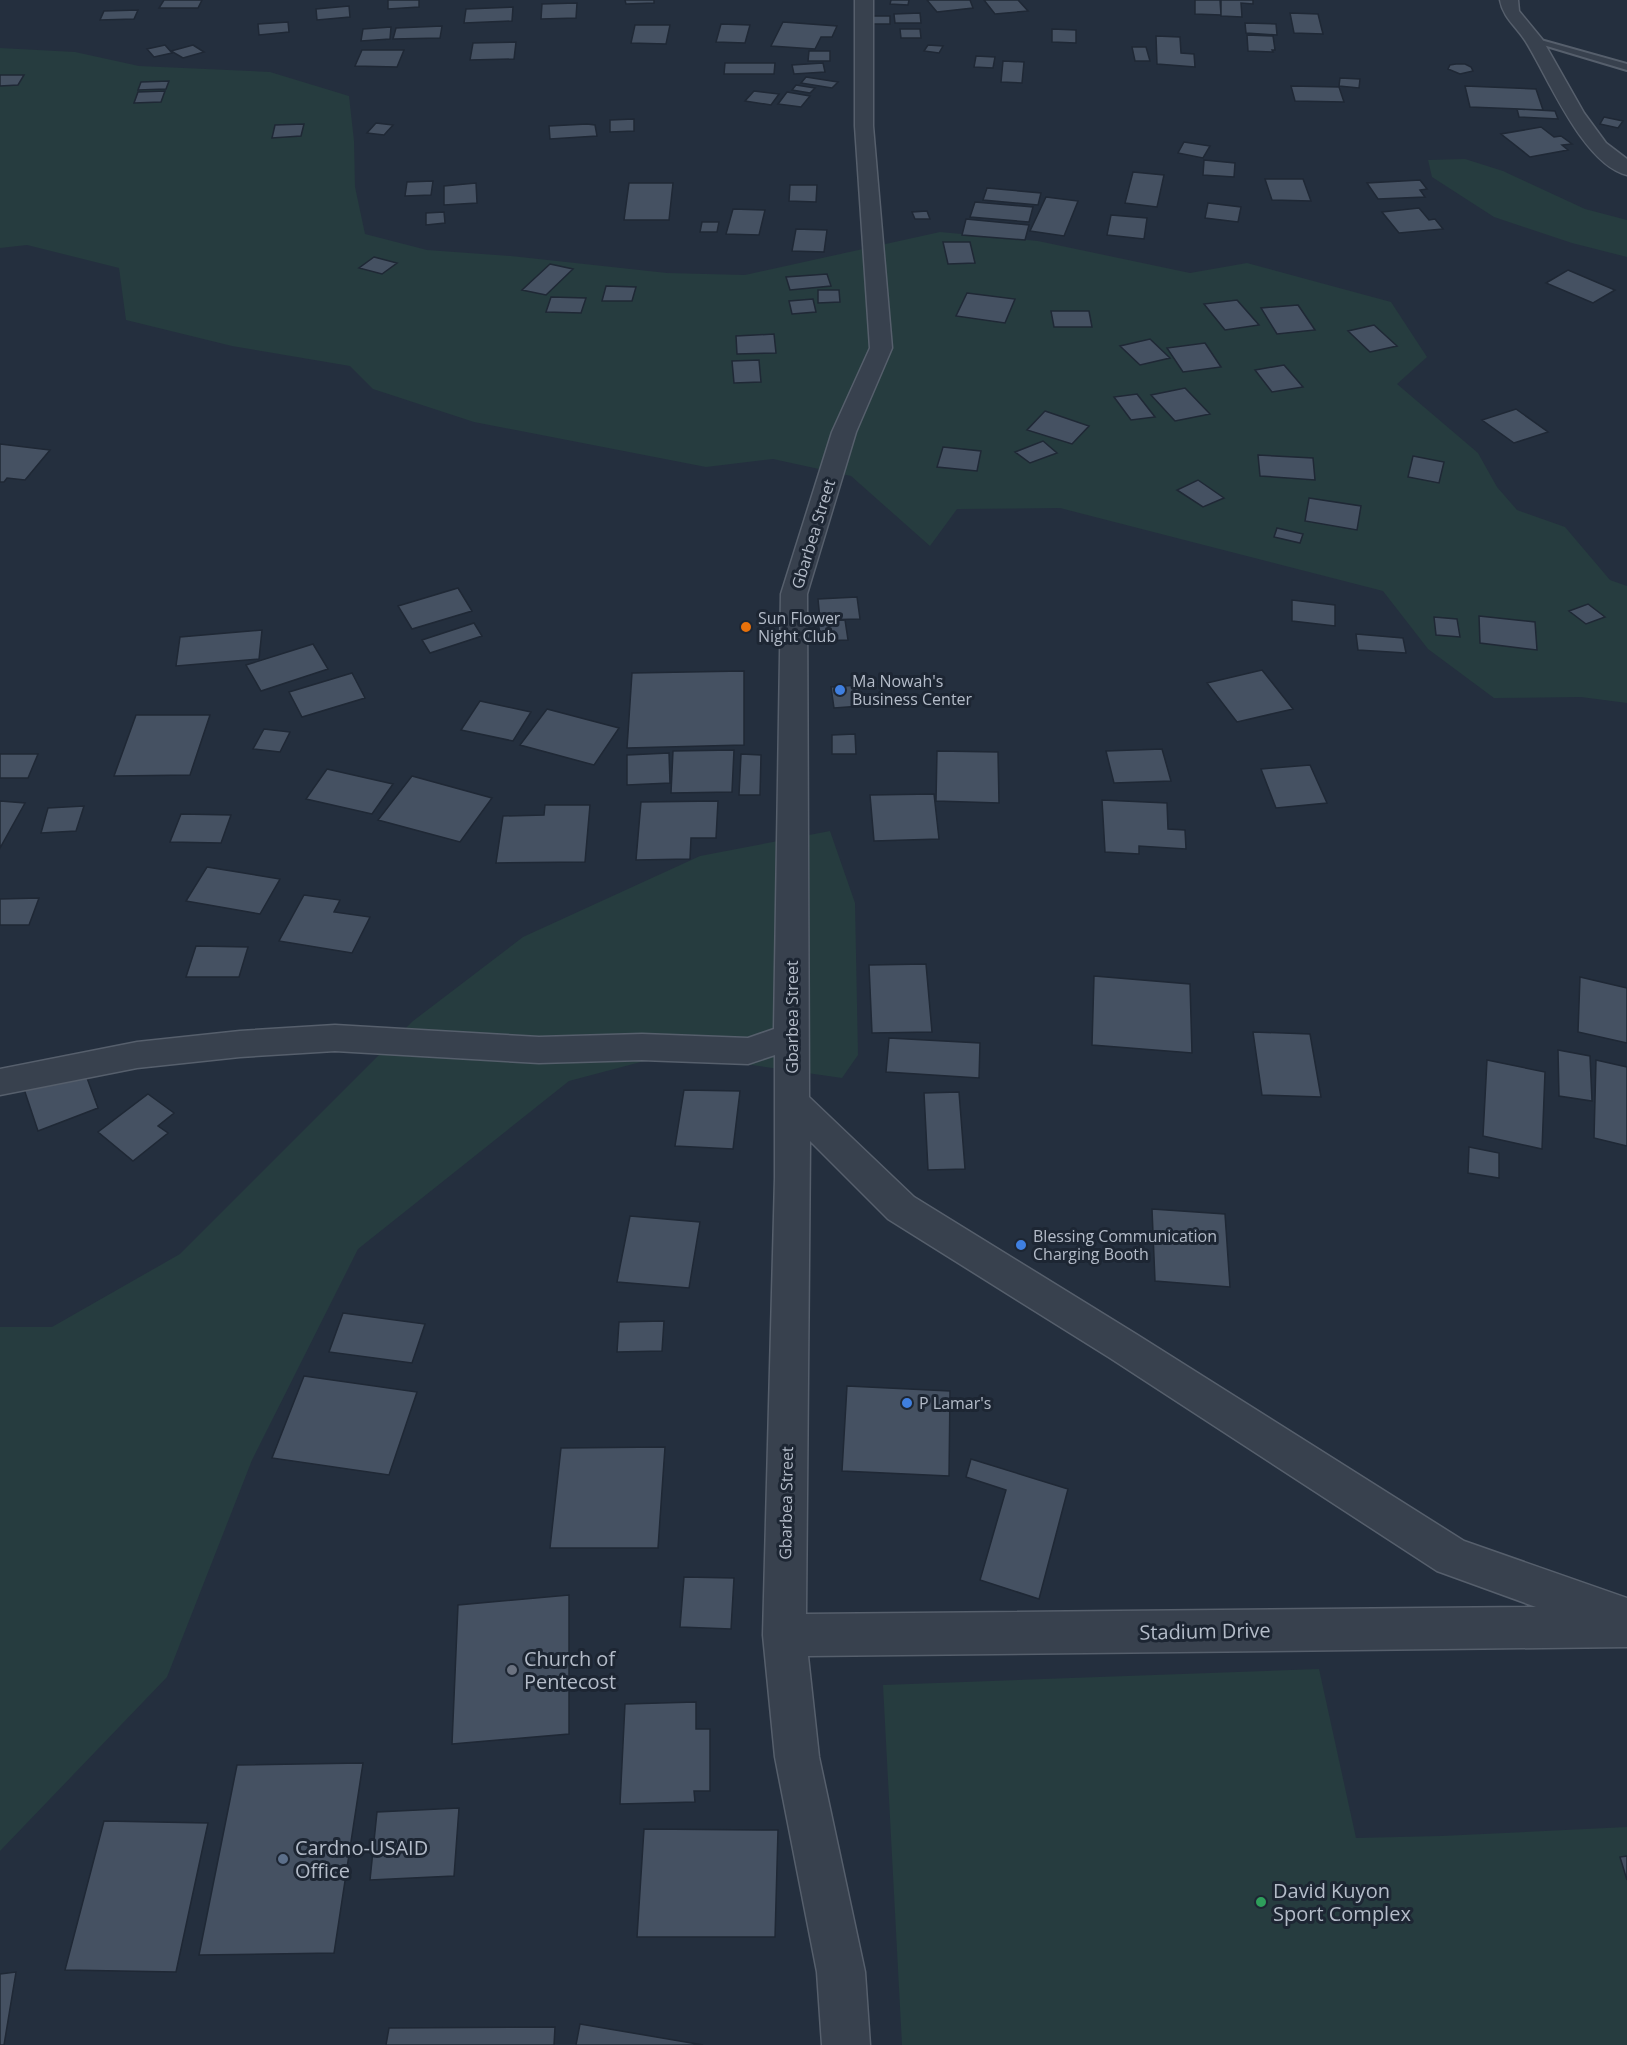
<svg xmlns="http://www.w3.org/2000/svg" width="1627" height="2045" viewBox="0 0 1627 2045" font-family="'Open Sans',sans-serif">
	<rect width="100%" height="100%" fill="#242f3e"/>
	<path fill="#263c3f" d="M0 48 75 52 139 66 270 72 349 96 354 141 355 187 365 234 427 250 511 256 667 273 745 275 940 232 1038 241 1190 273 1247 263 1391 302 1427 357 1397 384 1478 453 1497 487 1517 510 1565 527 1610 580 1627 586V703L1581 697 1494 698 1428 649 1383 591 1060 508 957 509 930 546 851 476 773 459 706 467 474 422 373 389 350 366 232 346 126 320 119 268 27 245 0 248Z
		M1465 159 1503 171 1585 209 1627 220V257L1572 243 1494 217 1432 177 1428 160Z
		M830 831 855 903 858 1055 842 1078 752 1065 686 1050 569 1081 358 1249 252 1460 167 1677 0 1851V1327H52L180 1254 413 1021 523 937 700 856Z
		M1319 1669 1356 1838 1441 1836 1627 1827V2045H902L883 1685Z"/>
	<path fill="#455162" stroke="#1f2835" stroke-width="1.5" d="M164 0H202L198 8H159Z
		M388 0H419V7L388 9Z
		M625 0H654V3L626 4Z
		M891 0H909L908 5 890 4Z
		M927 0H970L973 8 937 12Z
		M984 0H1018L1028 11 995 14Z
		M1195 0H1220L1221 15 1195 14Z
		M1221 0H1253V4L1241 3 1242 17 1221 16Z
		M577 3 576 18 541 19 542 4Z
		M349 6 350 17 317 20 316 9Z
		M513 7 512 21 464 23 466 9Z
		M138 10 134 19 100 20 104 11Z
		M920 13 921 23H895L894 14Z
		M1290 13 1318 14 1323 34 1294 33Z
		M869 16H890V24H869Z
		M288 22 289 32 259 35 258 24Z
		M783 22 837 26 832 37H821L815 49 771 46Z
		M1245 23 1276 24 1277 35 1246 33Z
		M721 24 750 25 745 43 716 42Z
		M635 25H670L666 44 631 43Z
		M442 26 440 38 393 39 396 28Z
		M391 27 390 39 361 41 363 29Z
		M900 29H920L921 38H901Z
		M1052 29 1076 30V43L1052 42Z
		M1247 35 1273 36 1275 50H1272L1273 52 1248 51Z
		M1156 36 1180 37 1181 53 1194 54 1195 67 1157 64Z
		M516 42 514 59 470 60 473 43Z
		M165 45 172 53 154 57 147 49Z
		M193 45 204 52 183 58 171 51Z
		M928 45 943 46 939 53 924 51Z
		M1132 47H1146L1150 61H1135Z
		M362 50H404L397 67 355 66Z
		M809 51H830V61H808Z
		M976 56 995 57 993 68 974 67Z
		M1003 61 1024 62 1022 83 1001 82Z
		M725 63H775L774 74H724Z
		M823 63 825 72 794 74 792 65Z
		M1456 64H1465L1471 67 1473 71 1460 74 1448 69 1450 65Z
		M0 75H24L18 85 0 86Z
		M806 77 838 82 832 88 801 83Z
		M1340 78 1360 79 1359 88 1339 86Z
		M169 81 166 89 138 90 141 82Z
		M796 85 815 88 810 93 792 90Z
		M1291 86 1339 87 1344 102 1295 101Z
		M1465 86 1536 89 1543 110 1470 107Z
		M165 91 161 102 134 103 138 92Z
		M754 91 779 94 771 105 745 101Z
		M787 92 810 96 801 107 778 104Z
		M1517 109 1555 111 1558 119 1519 117Z
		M1604 117 1623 121 1618 128 1600 124Z
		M634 119V131L610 132V120Z
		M376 123 393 125 384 135 367 133Z
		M304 124 301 136 272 138 275 125Z
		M587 124 595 125 597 136 550 139 549 126Z
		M1541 127 1554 137 1561 136 1572 144 1562 145 1568 150 1530 157 1501 134Z
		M1184 142 1210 146 1203 158 1178 153Z
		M1204 160 1235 163 1234 177 1203 175Z
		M1133 172 1164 175 1157 207 1125 203Z
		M1265 179H1303L1311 201 1272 200Z
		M1420 180 1427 189 1420 190 1425 197 1378 199 1367 183Z
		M433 181 431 195 405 196 407 182Z
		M476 183 477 203 444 205V186Z
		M629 183H673L669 220H624Z
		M790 185H817L816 202 789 201Z
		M987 188 1041 193 1038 205 983 200Z
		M1046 197 1078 201 1064 236 1030 231Z
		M975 202 1033 207 1029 222 970 217Z
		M1208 203 1241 207 1238 222 1205 218Z
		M1419 208 1429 220 1435 219 1443 229 1399 233 1382 212Z
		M733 209 765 210 759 235 726 234Z
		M927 211 930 219H915L912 212Z
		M444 212 445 223 426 225V213Z
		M1111 215 1147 218 1144 239 1107 235Z
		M966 219 1029 225 1025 240 962 235Z
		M702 222H719L717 232H700Z
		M796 229 827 230 824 252 792 251Z
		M943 242H970L975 263 948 264Z
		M374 257 397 263 382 274 359 268Z
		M550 264 573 269 546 295 522 290Z
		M1568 270 1615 290 1593 303 1546 283Z
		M827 274 831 286 790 290 786 277Z
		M606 286 636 287 632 301H602Z
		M818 290H839L840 302 818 303Z
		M967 293 1015 299 1005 323 956 316Z
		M551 297 586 298 581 313 546 312Z
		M813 299 816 312 792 314 789 301Z
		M1237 300 1259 325 1225 330 1204 304Z
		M1298 305 1315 330 1277 334 1261 308Z
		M1051 311H1089L1092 327H1054Z
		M1374 325 1397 346 1370 352 1348 331Z
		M774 334 776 353 737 354 736 336Z
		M1150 339 1170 358 1140 365 1120 346Z
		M1205 343 1221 367 1183 372 1167 348Z
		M759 360 761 382 734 383 732 361Z
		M1284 365 1303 387 1272 392 1255 370Z
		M1185 388 1210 414 1175 421 1151 395Z
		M1137 394 1155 417 1131 420 1114 397Z
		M1516 409 1548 432 1514 443 1482 420Z
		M1045 411 1089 426 1072 444 1027 430Z
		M1043 441 1057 453 1030 463 1015 452Z
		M0 444 50 450 25 480 7 478 4 482H0Z
		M943 447 981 451 977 471 937 467Z
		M1258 455 1313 458 1315 480 1260 476Z
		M1413 456 1444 462 1439 483 1408 477Z
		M1198 480 1224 498 1203 507 1177 490Z
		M1309 498 1361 506 1357 530 1305 521Z
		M1277 528 1303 534 1300 543 1274 537Z
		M458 588 472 611 412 629 398 606Z
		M857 597 860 619 820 620 818 599Z
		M1292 600 1335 605V626L1292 621Z
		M1588 604 1605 617 1586 624 1569 611Z
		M1479 616 1535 622 1537 650 1480 643Z
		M1434 617 1457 619 1460 637 1436 635Z
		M845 620 848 640 821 641 818 621Z
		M474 623 482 636 430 653 422 640Z
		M262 630 259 659 176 666 180 637Z
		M1356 634 1403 638 1406 653 1358 650Z
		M313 644 328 669 261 691 246 665Z
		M1262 670 1293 709 1237 722 1207 683Z
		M744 671V745L627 748 632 673Z
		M352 673 365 698 302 717 289 692Z
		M858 685 861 706 834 708 831 687Z
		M480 701 531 712 513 741 461 730Z
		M547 709 619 728 594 765 520 745Z
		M136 715H210L190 775 114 776Z
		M264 729 290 732 280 752 253 749Z
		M855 734 856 754H832V735Z
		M1162 749 1171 781 1114 783 1106 751Z
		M734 750 732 792 671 793 673 751Z
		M937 751 998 752 999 803 936 801Z
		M669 753 670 783 627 785V755Z
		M0 754H38L28 778H0Z
		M741 754 761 755 760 795H739Z
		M1310 765 1327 803 1276 808 1261 769Z
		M327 769 393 784 372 814 306 799Z
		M412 776 492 798 460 842 378 820Z
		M934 794 939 839 874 841 870 795Z
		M1102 800 1167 803 1168 829 1185 830 1186 849 1139 846V854L1105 852Z
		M0 801 25 803 0 848Z
		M718 801 716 838H691L690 859 636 860 641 802Z
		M545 805H590L585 862 496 863 503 816 544 815Z
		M84 806 76 831 41 833 48 808Z
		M181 814 231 815 221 843 170 842Z
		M207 867 280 879 260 914 186 901Z
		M304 895 340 900 334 912 370 917 352 953 279 941Z
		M39 898 29 925H0V899Z
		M196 946 248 947 239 977H186Z
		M926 964 932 1032 872 1033 869 965Z
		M1094 976 1190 984 1192 1053 1092 1045Z
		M1580 977 1627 988V1043L1578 1032Z
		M1253 1032 1310 1034 1321 1097 1262 1095Z
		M889 1038 980 1043 979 1078 886 1072Z
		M1558 1050 1590 1056 1592 1101 1559 1096Z
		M1487 1060 1545 1072 1542 1149 1483 1136Z
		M1596 1060 1627 1067V1146L1594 1138Z
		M83 1067 98 1108 38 1131 24 1089Z
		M684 1090 740 1091 733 1149 675 1146Z
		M959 1092 965 1169 928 1170 924 1093Z
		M148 1094 174 1113 158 1126 168 1133 133 1161 98 1132Z
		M1469 1147 1499 1153V1178L1468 1173Z
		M1152 1209 1225 1214 1230 1287 1155 1281Z
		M630 1216 700 1222 689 1288 617 1282Z
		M343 1313 425 1324 412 1363 329 1352Z
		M664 1321 662 1351 617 1352 619 1322Z
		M304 1376 417 1392 389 1475 272 1458Z
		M847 1386 950 1391 949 1476 842 1471Z
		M665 1447 658 1548H550L561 1448Z
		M971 1459 1068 1489 1039 1599 980 1580 1006 1490 966 1477Z
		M684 1577 734 1578 731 1629 680 1627Z
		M569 1595V1734L452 1744 458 1605Z
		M696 1702V1729H710V1791H694L695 1802 620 1804 625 1704Z
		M363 1763 334 1953 199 1955 237 1765Z
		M459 1808 454 1876 370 1880 377 1812Z
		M104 1821 208 1823 176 1972 65 1970Z
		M644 1829 778 1830 775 1937H637Z
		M1627 1856V1880L1620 1857Z
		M16 1972 4 2045H0V1974Z
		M580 2024 703 2045H576Z
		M555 2027 554 2045H386L389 2028Z"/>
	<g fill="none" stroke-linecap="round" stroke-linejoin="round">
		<defs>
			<path id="lane" d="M1530 37 1627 64V70L1530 41Z"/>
			<path id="street" d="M855 0H873V126L892 348 856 432 807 594 809 1097 914 1197 1136 1334 1464 1541 1627 1598V1647L808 1656 819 1757 865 1972 870 2045H822L817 1972 775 1757 763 1635 775 1178V1055L748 1064 642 1060 539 1063 335 1051 240 1057 137 1068 0 1095V1069L137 1042 240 1031 335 1025 539 1037 642 1034 748 1038 774 1029 781 594 832 432 870 348 855 126ZM810 1141 888 1219 1110 1358 1437 1571 1536 1607 806 1614Z
				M1500 0H1518L1519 11 1542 39 1584 113 1606 143 1627 159V175C1583 164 1549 79 1526 42 1517 27 1503 18 1500 0Z"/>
		</defs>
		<use href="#lane" stroke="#565f6c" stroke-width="4"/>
		<use href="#street" stroke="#565f6c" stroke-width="3"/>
		<use href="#lane" fill="#38414e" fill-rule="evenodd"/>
		<use href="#street" fill="#38414e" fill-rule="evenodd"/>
	</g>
	<circle fill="#e8710a" stroke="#1d2633" stroke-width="2" cx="746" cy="627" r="6"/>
	<g fill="#3f7fe0" stroke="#1d2633" stroke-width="2">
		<circle cx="840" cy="690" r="6"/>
		<circle cx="1021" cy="1245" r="6"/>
		<circle cx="907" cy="1403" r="6"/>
	</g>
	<circle fill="#6b7280" stroke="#1d2633" stroke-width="2" cx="512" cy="1670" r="6"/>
	<circle fill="#5c6f8a" stroke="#1d2633" stroke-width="2" cx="283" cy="1859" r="6"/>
	<circle fill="#2e9e5b" stroke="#1d2633" stroke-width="2" cx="1261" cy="1902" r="6"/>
	<g text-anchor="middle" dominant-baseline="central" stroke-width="6" stroke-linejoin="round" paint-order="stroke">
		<g font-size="16" fill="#b4bcc9" stroke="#1d2633">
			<text transform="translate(813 534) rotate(-73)">Gbarbea Street</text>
			<text transform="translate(792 1017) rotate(-90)">Gbarbea Street</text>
			<text transform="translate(786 1503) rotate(-89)">Gbarbea Street</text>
		</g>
		<g font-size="16" fill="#b4bcc9" stroke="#1d2633" text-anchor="start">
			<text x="758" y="618">Sun Flower<tspan x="758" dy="18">Night Club</tspan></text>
			<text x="852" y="681">Ma Nowah's<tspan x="852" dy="18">Business Center</tspan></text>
			<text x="1033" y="1236">Blessing Communication<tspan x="1033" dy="18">Charging Booth</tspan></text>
			<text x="919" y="1403">P Lamar's</text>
		</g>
		<g font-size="20" fill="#b4bcc9" stroke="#1d2633">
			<text transform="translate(1205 1631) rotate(-1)">Stadium Drive</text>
		</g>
		<g font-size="20" fill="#b4bcc9" stroke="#1d2633" text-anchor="start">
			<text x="524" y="1658">Church of<tspan x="524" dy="23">Pentecost</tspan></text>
			<text x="295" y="1847">Cardno-USAID<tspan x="295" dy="23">Office</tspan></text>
			<text x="1273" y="1890">David Kuyon<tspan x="1273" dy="23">Sport Complex</tspan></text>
		</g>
	</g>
</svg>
